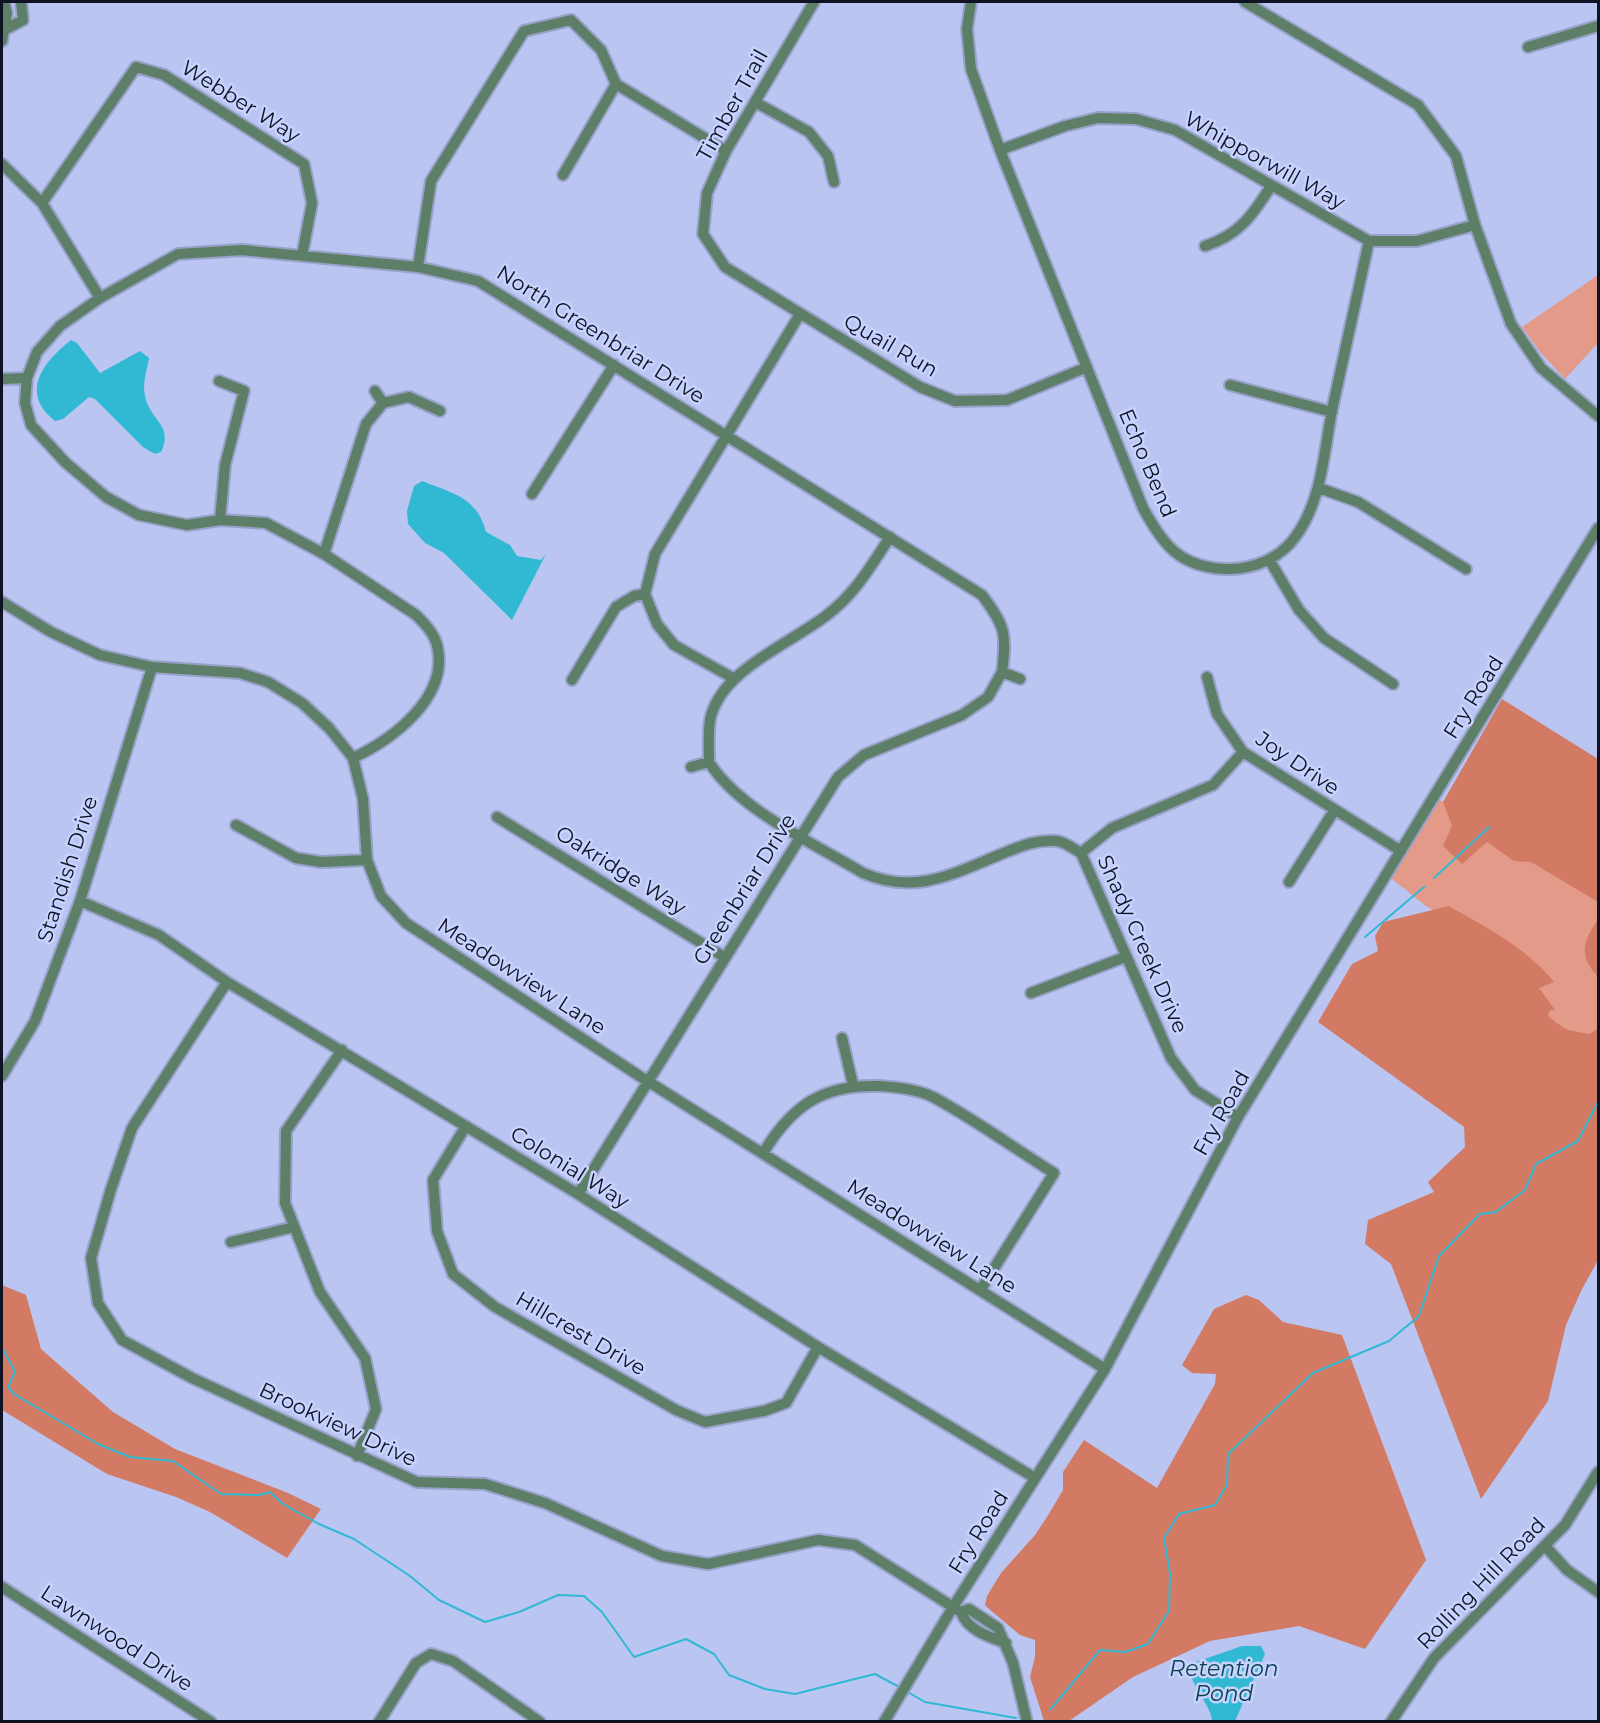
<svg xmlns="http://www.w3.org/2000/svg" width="1600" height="1723" viewBox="0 0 1600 1723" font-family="Montserrat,sans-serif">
	<rect width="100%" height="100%" fill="#bac5f1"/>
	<path fill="#e49a89" d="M1598 275V343L1565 379 1540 352 1522 327Z
		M1435 797 1598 898V1210L1490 944 1426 906 1387 875Z"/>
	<path fill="#d37a65" d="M1502 699 1598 759V902L1531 862 1514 861 1487 842 1462 864 1443 846 1452 826 1443 802Z
		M1449 906C1487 928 1527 948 1554 982L1539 988 1555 1010H1550L1548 1016C1567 1031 1565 1030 1590 1034L1598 1028V1260L1581 1291 1566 1325 1548 1401 1481 1499 1391 1264 1365 1244 1368 1220 1434 1192 1428 1182 1465 1147 1464 1127 1318 1022 1352 964 1378 951 1375 936 1383 922Z
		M1598 919V977C1578 955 1583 942 1598 919Z
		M2 1285 26 1295 41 1349 113 1412 175 1449 288 1493 321 1509 287 1558 210 1512 176 1497 107 1474 2 1410Z
		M1246 1295 1259 1300 1283 1322 1342 1335 1426 1560 1365 1649 1299 1626 1210 1641 1133 1677 1069 1721H1044L1030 1677 1035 1657V1640L1020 1635 989 1609 985 1605 987 1596 1001 1573 1035 1535 1047 1517 1063 1490V1472L1084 1440 1157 1488 1215 1384 1216 1374 1192 1373 1182 1365 1214 1309Z"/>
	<path fill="#31b9d3" d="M71 340 77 343 100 373 140 351 149 358C147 370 142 384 145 396 150 421 174 425 161 452L155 454 143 447 95 399 89 397 63 419 55 421C19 393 43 362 71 340Z
		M422 481C452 493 477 497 486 532L510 545 517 556 541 560 546 554 512 620 444 553 425 543 408 524 407 511 414 486Z
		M1242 1646H1261L1265 1654 1235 1721H1212C1211 1702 1182 1678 1193 1663Z"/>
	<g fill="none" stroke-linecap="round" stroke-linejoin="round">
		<path stroke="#31b9d3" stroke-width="2" d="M1434 878 1489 827
			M1365 937 1424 887
			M2 1348 15 1371 8 1387 14 1394 98 1444 130 1457 173 1461 221 1494 260 1495 270 1492 283 1504 319 1524 354 1539 410 1576 439 1600 485 1622 519 1612 558 1595 584 1596 602 1612 634 1657 686 1639 714 1654 729 1675 765 1689 795 1694 875 1674 901 1688
			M906 1691 925 1702 1016 1718
			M1050 1710 1100 1650 1125 1652 1148 1644 1169 1611 1170 1573 1164 1538 1179 1514 1215 1505 1227 1485 1228 1454 1313 1373 1389 1341 1419 1316 1439 1256 1480 1214 1496 1212 1525 1190 1536 1164 1578 1141 1598 1102"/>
		<defs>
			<path id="minor" d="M814 2 726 151 707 193 703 234 725 267 920 387 955 401 1007 400 1087 367
				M971 2 967 29 971 69 1000 150 1143 508C1163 545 1180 567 1225 569 1252 570 1280 559 1296 536 1322 500 1324 452 1332 410 1344 354 1357 298 1369 241
				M1245 2 1418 105 1456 156 1475 225 1511 324 1541 368 1598 416
				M6 29 23 20 21 2
				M2 41 7 13 4 2
				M1528 47 1598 26
				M755 102 809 132 828 156 834 182
				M1000 150 1065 126 1098 118 1136 119 1175 130 1369 241H1417L1475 225
				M2 164 42 203 100 298
				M563 175 616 84
				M42 203 136 67 164 75 304 164 312 203 302 256
				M1205 246C1239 235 1253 215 1271 186
				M418 267 431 181 524 31 571 20 601 50 616 84 726 151
				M2 379 27 378
				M219 381 244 391 225 465 220 520
				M1230 385 1332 412
				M375 391 383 403 409 397 440 411
				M1319 488 1358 502 1466 569
				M532 494 614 365
				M324 554 366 424 383 403
				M1270 561 1299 610 1324 638 1393 684
				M645 594 655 554 800 314
				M645 594 657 624 674 645 733 678
				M2 602 51 632 100 655 152 667 240 673 268 682 302 703 329 728 353 758 363 799 367 860 381 896 406 923 641 1077 1105 1369
				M1207 677 1217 714 1243 752 1401 851
				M572 680 616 607 634 596 645 594
				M353 758C393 739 450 697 437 645 434 633 424 623 416 615L324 554 266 523 220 520 187 525 139 515 106 497 65 462 31 425 25 403 27 378 37 352 60 326 100 298 178 254 242 250 418 267 478 281 982 595C1005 626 1007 633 1002 672L1020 679
				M709 762C739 810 815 844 863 873 917 896 954 873 1004 853 1021 846 1037 839 1057 841 1065 842 1074 849 1081 853L1171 1058 1195 1090 1238 1117
				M691 767 709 762C709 748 708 734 710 720 720 670 790 644 827 615 855 594 871 566 890 537
				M497 817 724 957
				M236 825 296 858 321 862 367 860
				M1081 853 1112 828 1213 785 1243 752
				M1289 882 1334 811
				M80 901 159 935 227 982 578 1194 818 1347 1035 1478
				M227 982 132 1128 111 1189 91 1258 98 1303 122 1340 192 1378 417 1482 485 1484 545 1503 662 1556 708 1564 818 1540 855 1545 961 1612C967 1630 989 1637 1006 1643
				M1031 993 1125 957
				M842 1038 853 1085
				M342 1050 286 1131 285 1203 320 1292 365 1358 376 1409 357 1456
				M2 1076 35 1021 80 901 152 667
				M466 1126 433 1180 437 1231 453 1274 495 1307 676 1410 705 1422 764 1411 786 1403 818 1347
				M763 1153C792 1106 822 1084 879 1086 897 1087 917 1089 933 1097 974 1119 1014 1148 1054 1173L981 1289
				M578 1194 838 777 864 755 962 715 988 697 1002 672
				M231 1242 294 1227
				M1545 1546 1567 1570 1598 1592
				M2 1587 211 1722
				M961 1612 969 1609 998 1628 1013 1663 1027 1722
				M379 1722 416 1663 431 1654 453 1661 540 1722
				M884 1722 953 1607 1105 1369 1238 1117 1598 528
				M1391 1722 1434 1658 1565 1525 1598 1472"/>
		</defs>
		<use href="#minor" stroke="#98a1c8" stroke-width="14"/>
		<use href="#minor" stroke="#5e7f67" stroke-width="10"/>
	</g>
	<g text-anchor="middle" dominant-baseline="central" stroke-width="5" stroke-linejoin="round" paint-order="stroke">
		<g font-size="21" fill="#0f1222" stroke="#c7d2fe">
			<text transform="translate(241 101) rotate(32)">Webber Way</text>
			<text transform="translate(732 105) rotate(-61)">Timber Trail</text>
			<text transform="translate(1265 160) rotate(29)">Whipporwill Way</text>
			<text transform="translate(601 334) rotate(32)">North Greenbriar Drive</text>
			<text transform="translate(891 345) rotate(30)">Quail Run</text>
			<text transform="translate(1148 463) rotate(67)">Echo Bend</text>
			<text transform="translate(1473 697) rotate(-58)">Fry Road</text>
			<text transform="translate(1298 763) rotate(34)">Joy Drive</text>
			<text transform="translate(67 869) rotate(-72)">Standish Drive</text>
			<text transform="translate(621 870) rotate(32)">Oakridge Way</text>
			<text transform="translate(744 889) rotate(-58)">Greenbriar Drive</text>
			<text transform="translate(1143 944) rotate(66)">Shady Creek Drive</text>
			<text transform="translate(522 976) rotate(33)">Meadowview Lane</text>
			<text transform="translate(1221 1113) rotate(-61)">Fry Road</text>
			<text transform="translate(570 1167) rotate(32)">Colonial Way</text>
			<text transform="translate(932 1236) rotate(32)">Meadowview Lane</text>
			<text transform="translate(581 1333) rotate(30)">Hillcrest Drive</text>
			<text transform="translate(338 1424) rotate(25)">Brookview Drive</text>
			<text transform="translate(978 1532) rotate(-58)">Fry Road</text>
			<text transform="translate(1481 1583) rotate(-46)">Rolling Hill Road</text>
			<text transform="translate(117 1638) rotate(33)">Lawnwood Drive</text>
		</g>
		<g font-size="22" font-style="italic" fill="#08434e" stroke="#c7d2fe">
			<text x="1224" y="1668">Retention<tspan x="1224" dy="25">Pond</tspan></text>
		</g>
	</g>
	<rect width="1600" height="1723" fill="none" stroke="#0f1222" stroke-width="6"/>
</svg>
